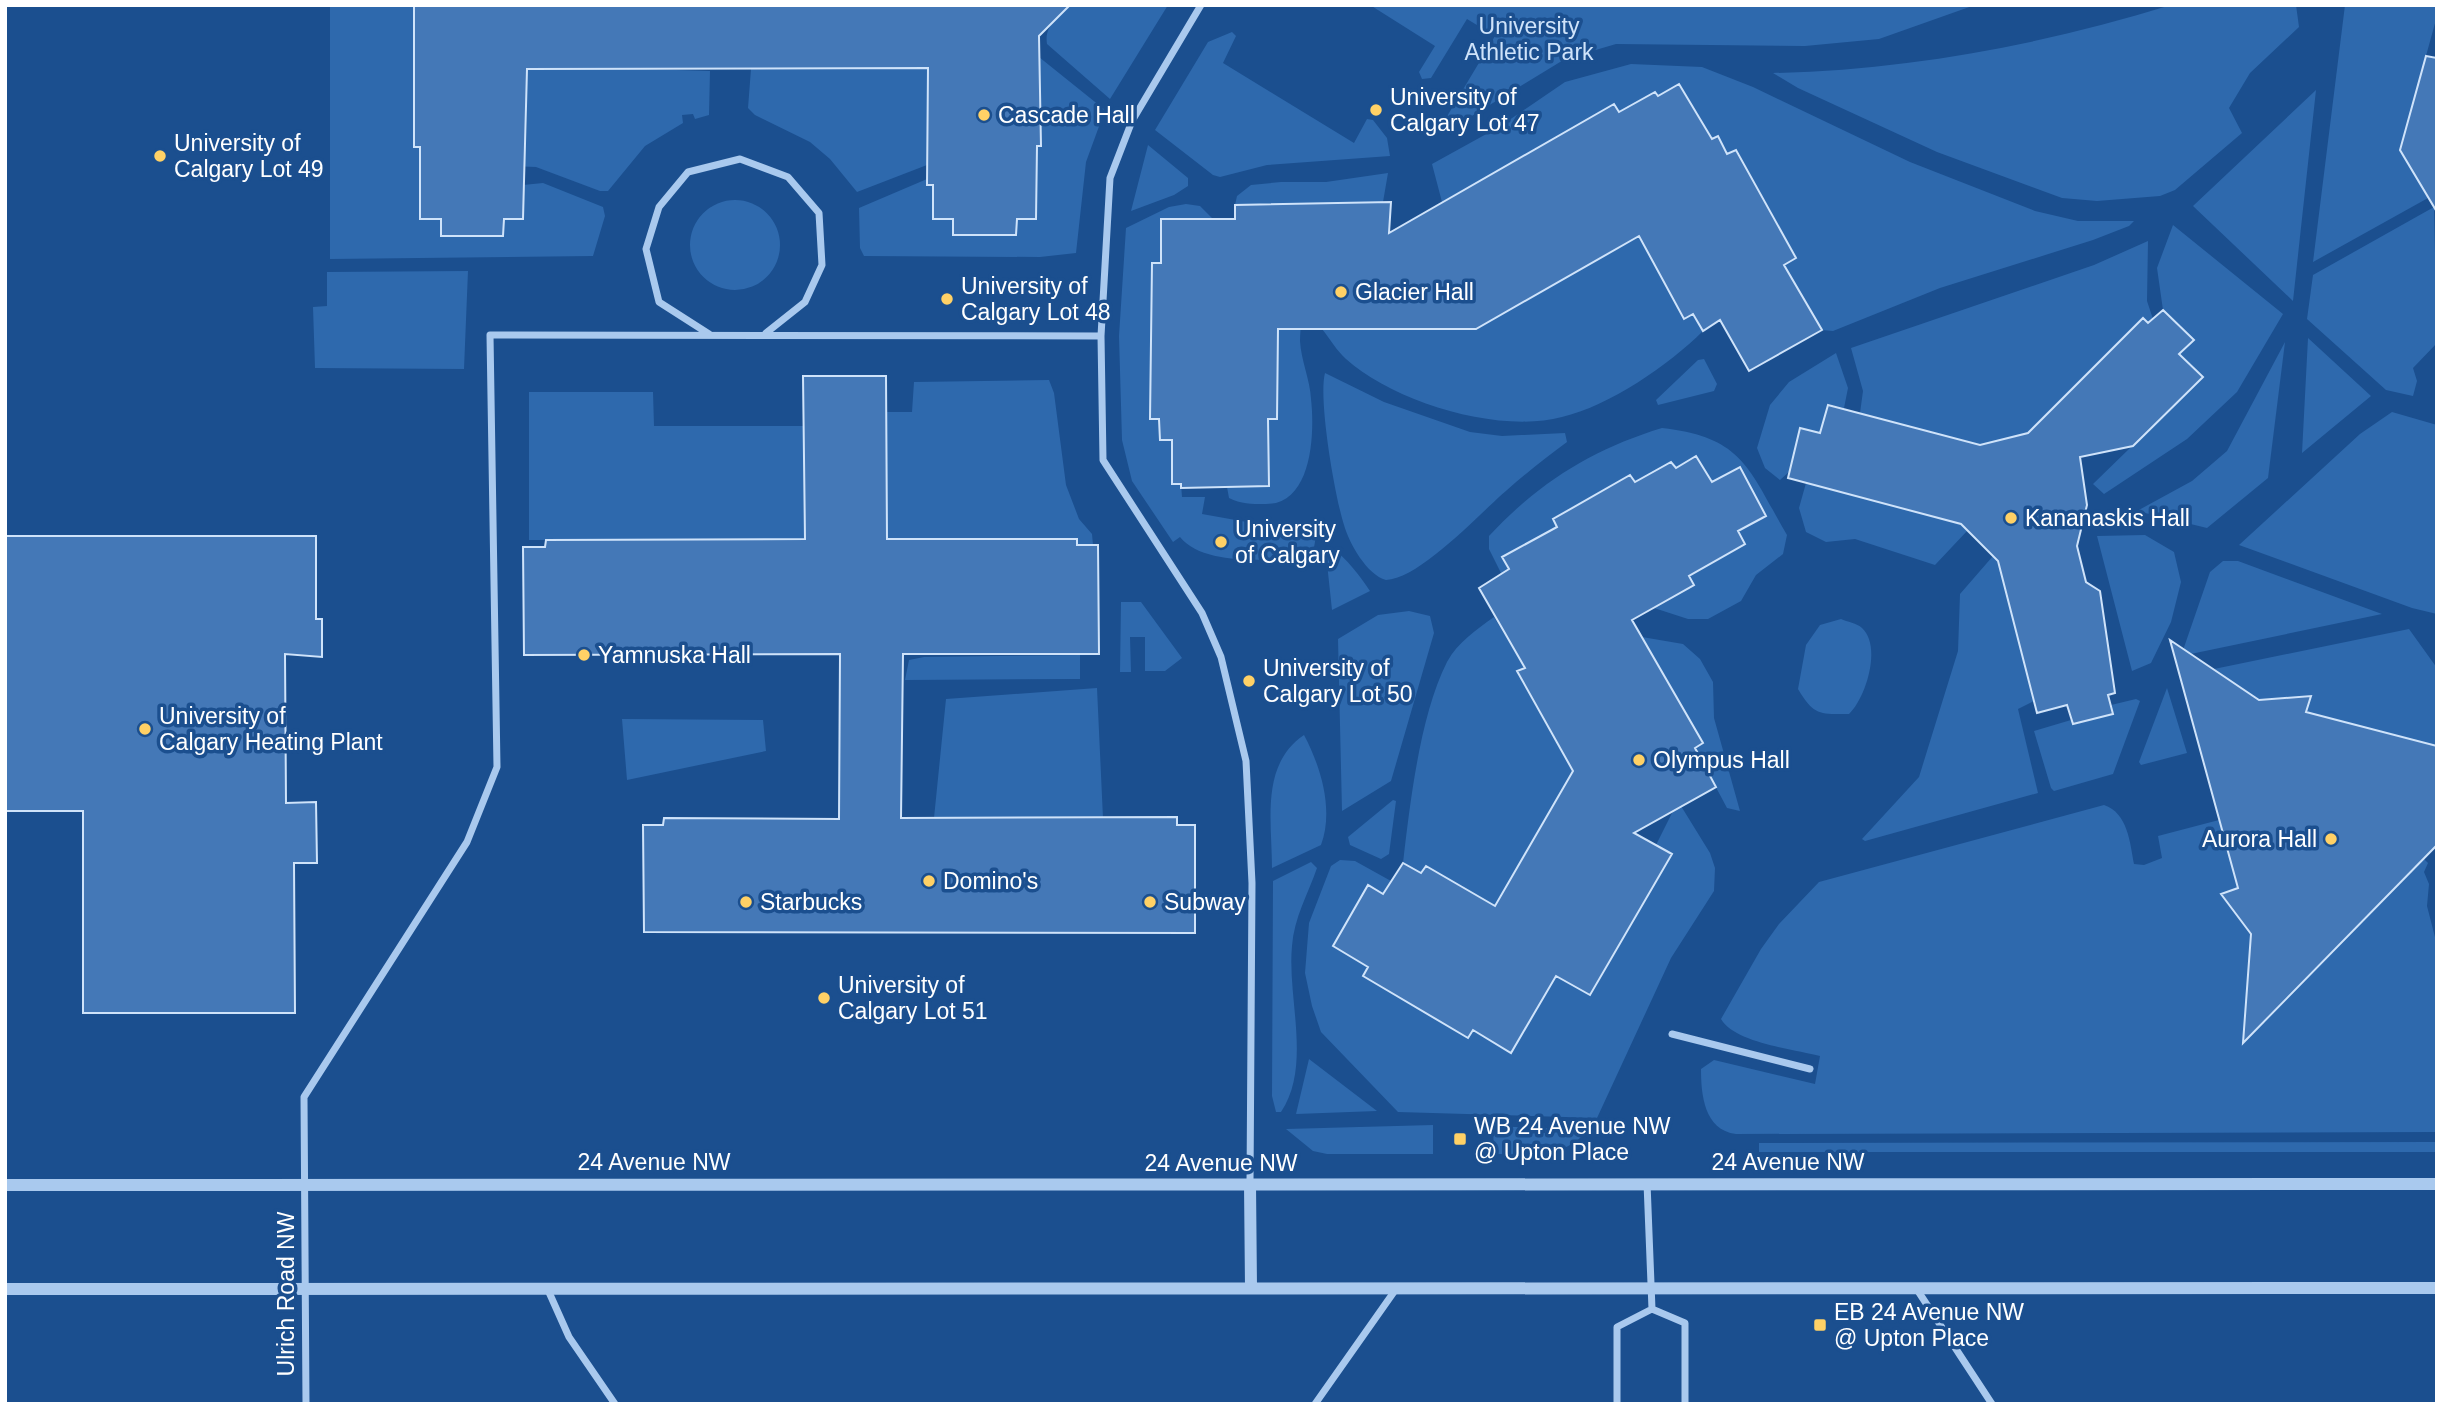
<svg xmlns="http://www.w3.org/2000/svg" width="2442" height="1409" viewBox="0 0 2442 1409" font-family="Helvetica,sans-serif">
	<rect width="100%" height="100%" fill="#1b4f8f"/>
	<path fill="#2e69ad" d="M330 5H414V147H430L420 219H441V236H503L504 219H523V185L543 183 603 207 605 216 593 256 330 259Z
		M1070 5H1168L1110 99 1047 44C1044 26 1058 17 1070 5Z
		M1370 5H1975L1879 39 1805 46 1616 44 1565 59 1452 128 1443 123 1495 36 1467 19 1431 78 1422 79 1419 72 1435 46Z
		M2171 5H2296L2299 27 2250 73 2229 108 2242 133 2175 190 2160 196 2097 201 2062 198 1937 152 1798 88 1773 73C1908 70 2042 45 2171 5Z
		M2345 5H2437V16L2400 150 2428 198 2313 262Z
		M1232 32 1236 36 1223 63 1354 143 1367 119 1373 120 1387 138 1390 156 1267 165 1220 177 1213 175 1155 130 1208 42Z
		M644 53V69L710 71 709 115 695 119 693 114 682 115 683 123 645 146 608 191H600L536 167 511 166V147L526 146 527 85 511 64 541 69H603Z
		M809 53H850V69L912 68 932 53 927 83V165L857 192 830 159 810 142 755 115 748 108 751 69H809Z
		M1039 57 1105 110 1086 162 1076 253 1040 257 864 256 860 248 859 208 927 179V184L933 185 953 219V235H1016L1024 146H1041Z
		M1631 64 1702 67 1753 87 1910 162 2035 211 2078 221H2134L2129 226 2093 240 1940 288 1833 331 1822 330 1784 265 1796 257 1737 150 1727 154 1718 137 1707 142 1703 123 1679 84 1658 96 1654 92 1619 112 1614 104 1508 165 1475 193 1470 186 1442 202 1432 164 1499 127 1565 82Z
		M2316 90 2293 301 2193 206Z
		M1148 145 1188 178V186L1174 195 1131 211Z
		M1388 173 1383 202 1235 205 1237 196 1251 185 1281 182H1326Z
		M690 245a45 45 0 1 1 90 0a45 45 0 1 1-90 0Z
		M1186 204 1200 206 1213 219H1161V263H1152L1150 418 1159 419 1160 440H1172V484H1181L1182 497H1205L1202 514 1314 534 1316 536 1312 559C1274 558 1205 568 1180 537L1173 542 1132 481 1122 440 1119 336 1126 228 1169 207Z
		M2434 207 2437 343 2413 368 2417 381 2413 396 2386 390 2307 319 2313 275Z
		M1641 225 1658 272 1684 319 1693 314 1703 331C1669 365 1609 406 1562 417 1498 434 1394 402 1346 359 1337 351 1330 339 1322 329H1462L1505 312 1533 297Z
		M2173 225 2283 314 2237 392 2187 439 2104 494 2093 484 2203 377 2179 354 2194 340 2163 310 2157 268Z
		M2148 241 2147 301 2153 319 2148 324 2142 318 2036 424 2039 430 1976 446 1860 413 1863 391 1851 348 2094 265Z
		M468 271 464 369 315 368 313 307 327 306V272Z
		M1301 319C1301 327 1300 334 1300 341 1301 360 1310 380 1311 399 1315 434 1312 505 1265 504 1251 504 1241 504 1229 498L1227 487 1269 486 1268 419H1277L1278 332 1268 331Z
		M2308 338 2371 396 2302 453Z
		M2285 342 2268 478 2207 528 2137 511 2192 481 2227 451Z
		M1836 353 1848 388 1844 408 1828 404 1820 433 1800 428 1790 471 1780 480 1765 468 1757 448 1770 405 1789 382Z
		M1704 359 1717 384 1714 391 1658 405 1656 400 1698 360Z
		M1325 373 1384 402 1470 432 1502 436 1565 433 1567 442C1547 457 1526 473 1507 490 1481 512 1420 579 1386 580 1367 575 1349 543 1344 525 1335 497 1318 399 1325 373Z
		M1049 380 1054 393 1066 485 1079 519 1092 534 1093 545 1077 546V539H887L886 412H912L914 382Z
		M529 392H653L654 426H804L805 539 529 540Z
		M2392 412 2437 425V614L2412 608 2239 545 2360 434Z
		M1662 428C1744 437 1749 470 1787 535L1783 554 1756 575 1741 601 1708 619H1688L1654 608 1694 585 1689 576 1738 531 1766 516 1712 482 1676 468 1671 462 1635 482 1630 475 1553 518 1557 527 1502 557 1510 571 1502 575 1489 549V536C1538 483 1593 449 1662 428Z
		M1806 483 1959 522 1967 531 1935 565 1855 539 1826 542 1806 532 1799 508Z
		M2145 535 2174 552 2181 582 2171 622 2151 663 2132 671 2097 536Z
		M1329 548C1340 549 1363 580 1370 591L1332 610 1326 554Z
		M1993 556 2003 567 2034 701 2018 709 2038 793 1865 841 1862 839 1919 777 1958 651 1960 594Z
		M2223 561H2238L2382 614 2181 656 2210 572Z
		M1121 602H1141L1182 658 1165 671H1145V637H1130L1131 672H1120Z
		M1409 611 1430 616 1434 633 1391 781 1342 811 1338 639 1378 615Z
		M1494 617 1525 668 1517 672 1559 747 1589 781 1498 920 1426 867 1421 873 1403 863C1410 803 1420 715 1447 662 1458 642 1476 630 1494 617Z
		M1841 619C1847 622 1857 623 1862 628 1882 646 1866 698 1849 714 1820 714 1814 716 1798 689L1806 645 1820 625Z
		M2409 629 2437 668V746L2306 712 2310 696 2259 700 2214 669Z
		M1642 637 1683 644 1700 659 1713 682 1714 718 1740 811 1727 808 1695 748 1703 743 1687 716 1662 690 1670 684Z
		M1080 655V679L905 680 909 660 924 657Z
		M1097 688 1103 818H934L946 699Z
		M2167 688 2187 753 2141 765 2139 762Z
		M2136 699 2140 701 2113 774 2054 791 2051 788 2034 731 2071 720 2073 724 2113 713 2111 705Z
		M622 719 763 720 766 751 627 780Z
		M1304 735C1321 767 1334 810 1321 845L1272 868C1272 821 1260 765 1304 735Z
		M1393 800 1396 801 1389 854 1381 859 1350 845 1348 837Z
		M2104 805C2128 813 2130 843 2134 864L2144 865 2162 858 2158 836 2219 820 2238 888 2221 894 2251 934 2244 1042 2424 859 2428 863 2424 872 2429 884 2427 906 2437 945V1132L1736 1134C1704 1130 1701 1094 1701 1069L1714 1060 1815 1084 1820 1056C1793 1049 1735 1043 1721 1019L1761 949 1779 924 1819 882Z
		M1681 806 1710 853 1715 868 1714 891 1671 958 1597 1118 1398 1112 1321 1032 1312 1006 1305 973 1309 923 1331 866 1340 860 1355 861 1391 881 1383 894 1367 886 1333 946 1368 967 1363 976 1468 1038 1473 1030 1511 1053 1556 976 1591 995 1671 854 1656 845 1673 811Z
		M1311 862 1317 868C1308 894 1294 918 1292 946 1287 998 1312 1066 1281 1112H1276L1272 1096 1273 881Z
		M1309 1059 1377 1111 1296 1114Z
		M1433 1125V1154H1327L1313 1151 1286 1129Z
		M1493 1126 1587 1130C1567 1159 1524 1154 1494 1154Z
		M2437 1142V1152H1759V1143Z"/>
	<path fill="#4478b7" stroke="#cfe3fa" stroke-width="2" d="M414 5H1070L1039 36 1041 146H1037L1036 219H1017L1016 235H953V219H933V185H927L928 68 527 69 523 219H504L503 236H441V219H420V147H414Z
		M2426 56 2437 58V212L2400 150Z
		M1679 84 1712 139 1718 136 1727 154 1736 150 1796 258 1784 265 1822 330 1749 371 1720 320 1703 331 1693 314 1684 319 1639 236 1476 329H1278L1277 419H1268L1269 486 1181 488V484H1172V440H1160L1159 419H1150L1152 263H1161V219H1235V205L1391 202 1389 233 1614 104 1619 112 1655 92 1658 96Z
		M2163 310 2194 340 2179 354 2203 377 2133 446 2080 457 2087 505 2077 546 2086 582 2100 591 2115 693 2108 695 2113 714 2073 724 2067 705 2037 713 1998 561 1961 524 1788 478 1800 428 1820 433 1828 405 1980 445 2028 433 2143 318 2148 323Z
		M803 376H886L887 539H1077V545H1098L1099 654H903L901 818 1177 817V825H1195V933L644 932 643 825H663L664 818 839 819 840 654 524 655 523 547H545L546 540 805 539Z
		M1696 456 1712 482 1740 467 1766 516 1738 531 1745 544 1689 576 1694 585 1632 620 1703 743 1695 748 1716 787 1634 833 1672 854 1590 995 1556 976 1511 1053 1473 1030 1468 1038 1363 976 1368 967 1333 946 1368 885 1383 894 1403 863 1421 873 1426 866 1495 906 1573 771 1517 671 1525 668 1479 588 1509 569 1502 557 1557 527 1553 519 1630 475 1635 482 1671 462 1676 468Z
		M5 536H316V619H322V657L285 654 286 803 316 802 317 863H294L295 1013H83V811H5Z
		M2170 640 2259 700 2311 696 2306 712 2437 746V845L2243 1043 2251 934 2221 894 2238 888Z"/>
	<g fill="none" stroke-linecap="round" stroke-linejoin="round">
		<path stroke="#a9c9ee" stroke-width="7" d="M709 334 659 302 646 249 659 207 688 172 740 159 788 177 819 213 822 265 805 302 766 333
			M1101 336 1103 460 1202 613 1221 657 1246 761 1252 883 1250 1184
			M1672 1034 1810 1069
			M1647 1183 1652 1309
			M1916 1288 1992 1404
			M548 1290 569 1337 615 1404
			M1652 1309 1685 1323V1404
			M306 1404 304 1097 467 842 497 767 490 335 1101 336 1110 178 1132 121 1201 5
			M1315 1404 1396 1289
			M1617 1404V1327L1652 1309"/>
		<path stroke="#a9c9ee" stroke-width="12" d="M1250 1184 1251 1288
			M5 1185 2437 1184
			M5 1289 2437 1288"/>
	</g>
	<g fill="#ffd166" stroke="#1b4f8f" stroke-width="2.5">
		<circle cx="1376" cy="110" r="7"/>
		<circle cx="984" cy="115" r="7"/>
		<circle cx="160" cy="156" r="7"/>
		<circle cx="1341" cy="292" r="7"/>
		<circle cx="947" cy="299" r="7"/>
		<circle cx="2011" cy="518" r="7"/>
		<circle cx="1221" cy="542" r="7"/>
		<circle cx="584" cy="655" r="7"/>
		<circle cx="1249" cy="681" r="7"/>
		<circle cx="145" cy="729" r="7"/>
		<circle cx="1639" cy="760" r="7"/>
		<circle cx="2331" cy="839" r="7"/>
		<circle cx="929" cy="881" r="7"/>
		<circle cx="746" cy="902" r="7"/>
		<circle cx="1150" cy="902" r="7"/>
		<circle cx="824" cy="998" r="7"/>
		<rect x="1453" y="1132" width="14" height="14" rx="3.5"/>
		<rect x="1813" y="1318" width="14" height="14" rx="3.5"/>
	</g>
	<g text-anchor="middle" dominant-baseline="central" stroke-width="7" stroke-linejoin="round" paint-order="stroke">
		<g font-size="23" fill="#cfe3fa" stroke="#1b4f8f">
			<text x="1529" y="26">University<tspan x="1529" dy="26">Athletic Park</tspan></text>
		</g>
		<g font-size="23" fill="#fff" stroke="#1b4f8f" text-anchor="start">
			<text x="1390" y="97">University of<tspan x="1390" dy="26">Calgary Lot 47</tspan></text>
			<text x="998" y="115">Cascade Hall</text>
			<text x="174" y="143">University of<tspan x="174" dy="26">Calgary Lot 49</tspan></text>
			<text x="961" y="286">University of<tspan x="961" dy="26">Calgary Lot 48</tspan></text>
			<text x="1355" y="292">Glacier Hall</text>
			<text x="2025" y="518">Kananaskis Hall</text>
			<text x="1235" y="529">University<tspan x="1235" dy="26">of Calgary</tspan></text>
			<text x="598" y="655">Yamnuska Hall</text>
			<text x="1263" y="668">University of<tspan x="1263" dy="26">Calgary Lot 50</tspan></text>
			<text x="159" y="716">University of<tspan x="159" dy="26">Calgary Heating Plant</tspan></text>
			<text x="1653" y="760">Olympus Hall</text>
			<text x="2317" y="839" text-anchor="end">Aurora Hall</text>
			<text x="943" y="881">Domino's</text>
			<text x="760" y="902">Starbucks</text>
			<text x="1164" y="902">Subway</text>
			<text x="838" y="985">University of<tspan x="838" dy="26">Calgary Lot 51</tspan></text>
			<text x="1474" y="1126">WB 24 Avenue NW<tspan x="1474" dy="26">@ Upton Place</tspan></text>
			<text x="1834" y="1312">EB 24 Avenue NW<tspan x="1834" dy="26">@ Upton Place</tspan></text>
		</g>
		<g font-size="23" fill="#fff" stroke="#1b4f8f">
			<text x="654" y="1162">24 Avenue NW</text>
			<text x="1788" y="1162">24 Avenue NW</text>
			<text x="1221" y="1163">24 Avenue NW</text>
			<text transform="translate(286 1294) rotate(-90)">Ulrich Road NW</text>
		</g>
	</g>
	<rect width="2442" height="1409" fill="none" stroke="#ffffff" stroke-width="14"/>
</svg>
